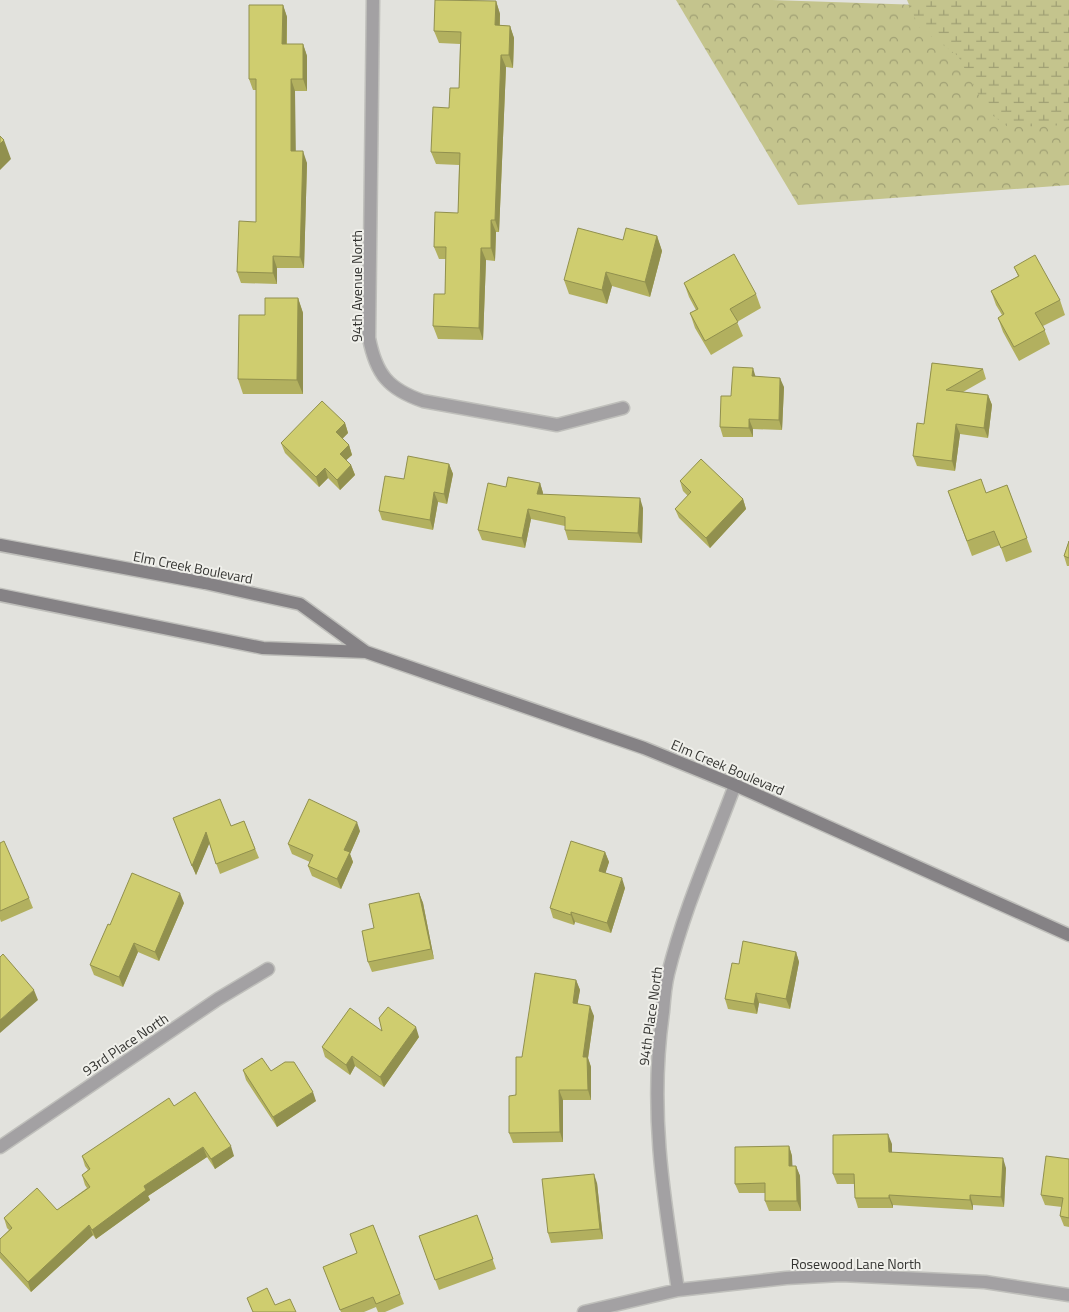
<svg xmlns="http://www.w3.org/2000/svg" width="1069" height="1312" viewBox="0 0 1069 1312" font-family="'Titillium Web',sans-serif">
	<defs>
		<pattern id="forest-crowns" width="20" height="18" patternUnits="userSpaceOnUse" patternTransform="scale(1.25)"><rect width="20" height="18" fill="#c4c48d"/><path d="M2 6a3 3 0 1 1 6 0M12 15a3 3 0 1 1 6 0" fill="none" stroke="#a0a074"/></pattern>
		<pattern id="wetland-marsh" width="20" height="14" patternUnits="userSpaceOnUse" patternTransform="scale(1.25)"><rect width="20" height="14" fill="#c4c48d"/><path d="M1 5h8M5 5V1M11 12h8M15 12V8" fill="none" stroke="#a0a074"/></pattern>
	</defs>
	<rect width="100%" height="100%" fill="#e2e2dd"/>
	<path fill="url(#forest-crowns)" d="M676 0H772L1069 10V185L798 205Z"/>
	<path fill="url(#wetland-marsh)" d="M907 0H1069V125L1008 127 988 112 958 56 919 27Z"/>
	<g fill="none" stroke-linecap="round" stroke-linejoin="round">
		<defs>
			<path id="minor" d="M373 0 369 338C376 374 388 389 423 401L557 425 623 408
				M0 1147 218 999 268 969
				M678 1290C663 1194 649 1108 663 1012 664 999 665 986 668 974 684 909 712 847 735 785
				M584 1312 678 1290 786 1278 841 1275 985 1282 1069 1295"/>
			<path id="secondary" d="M0 545 205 583 300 604 366 652 644 748 735 785 1069 935
				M0 595 263 648 366 652"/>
		</defs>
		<use href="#minor" stroke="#bfbfbb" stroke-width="15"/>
		<use href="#secondary" stroke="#bfbfbb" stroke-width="15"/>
		<use href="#minor" stroke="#a3a1a3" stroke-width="12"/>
		<use href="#secondary" stroke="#858285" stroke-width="12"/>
	</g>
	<path fill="#b2b05f" d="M496 1 500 14V25L510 26 514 38 513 68 506 67 499 232H496L495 261 486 260 483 340 438 339 433 326 445 294 446 259H439L434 247 458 213 459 165 436 164 431 152 449 108 459 88 460 44 439 43 434 31Z
		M283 5 287 17V44H303L307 56V91H295V151L307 163 304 268H277V284L241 283 237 272 256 222V90H253L249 79Z
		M657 236 662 251 650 297 612 286 607 304 569 294 564 280 623 240Z
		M1014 267 1060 300 1065 315 1043 326 1050 344 1019 361 1003 332 998 318 1002 315 996 305 991 291 1018 276Z
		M684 283 756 294 761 308 737 322 743 336 711 355 695 328 690 313 696 310 689 297Z
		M298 298 303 313V394H243L238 379 265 315Z
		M932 363 983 369 986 379 963 392 988 395 992 405 988 438 960 434 955 471 917 466 913 456 924 424Z
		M756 377 784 387 782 430 753 429V437H723L720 427 731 396Z
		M345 423 348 433 342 439 349 445 352 455 346 460 351 465 355 475 340 490 328 478 319 487 285 453 281 443Z
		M449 464 453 474 447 504 438 502 433 530 382 520 379 511 404 479Z
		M680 481 743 499 746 509 710 548 679 518 675 509 688 496 683 491Z
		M540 483 543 493V495L643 508 642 543 568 540 565 530V526L531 519 525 548 482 540 478 530Z
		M1007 485 1032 552 1006 562 1000 545 972 556 948 491 986 493Z
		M1069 541V566H1067L1064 556Z
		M173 818 231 826 244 821 259 858 220 874 209 843 196 875Z
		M360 831 350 854 353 862 341 889 312 876 308 866 310 862 292 854 288 844Z
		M0 843 29 898 33 908 1 922 0 919Z
		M605 852 609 862 605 873 625 888 611 933 575 922 574 925 553 918 550 908Z
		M419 893 423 903 434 959 372 972 368 962 374 928Z
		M184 903 159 961 138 952 123 987 94 975 90 965 110 925Z
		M796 952 799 962 790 1009 759 1003 757 1014 728 1009 725 999Z
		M576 980 580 990 577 1004 594 1016 588 1058 591 1067V1100H563V1142L513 1143 509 1133 522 1057Z
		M382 1031 419 1037 384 1087 355 1066 350 1075 325 1057 322 1047Z
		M243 1070 271 1071 316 1101 277 1127 246 1080Z
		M174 1106 234 1156 215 1169 207 1157 148 1196 150 1200 96 1239 93 1235 31 1292 0 1258V1239L9 1230 7 1228 4 1218 57 1210 87 1188 85 1185 82 1175 88 1170 85 1166 82 1156Z
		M892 1144V1153L1006 1168 1004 1207 973 1205V1210L893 1205V1208H858L855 1198V1184H837L833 1174Z
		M789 1146 792 1156V1166H796L800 1176 801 1211H769L765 1201V1193H739L735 1184Z
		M1069 1159V1227L1064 1226 1060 1216 1062 1207 1045 1205 1041 1195Z
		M597 1183 603 1239 551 1243 548 1233Z
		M477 1215 496 1269 439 1290 419 1236Z
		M373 1225 404 1304 385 1312H378L376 1307 364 1312H341L323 1267 357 1253Z"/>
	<path fill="#91904e" d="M496 1 500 14 499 38 495 25Z
		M283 5 287 17 286 56 282 44Z
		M510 26 514 38 513 68 509 55Z
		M303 44 307 56V91L303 79Z
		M501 55 506 67 499 232 495 220Z
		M291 79 295 91 296 163 291 151Z
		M4 140 11 159 0 170V144Z
		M303 151 307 163 304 268 300 257Z
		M491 220 496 232 495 261 491 248Z
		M657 236 662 251 650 297 645 282Z
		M481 248 486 260 483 340 479 328Z
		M273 256 277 268V284L273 273Z
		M606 272 612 286 607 304 602 290Z
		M298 298 303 313V394L297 380Z
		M753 368 756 378 752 376Z
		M780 378 784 387 782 430 779 420Z
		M988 395 992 405 988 438 984 428Z
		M749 419 753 429V437L749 428Z
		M345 423 348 433 339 442 336 432Z
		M956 424 960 434 955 471 952 461Z
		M349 445 352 455 343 463 340 454Z
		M449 464 453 474 447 504 444 494Z
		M351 465 355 475 340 490 337 480Z
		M325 468 328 478 319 487 316 477Z
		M540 483 543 493 541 504 537 494Z
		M434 492 438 502 433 530 430 520Z
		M640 498 643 508 642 543 638 533Z
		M743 499 746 509 710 548 706 538Z
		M528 509 531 519 525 548 522 538Z
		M357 822 360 831 350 854 353 862 341 889 337 879 344 850Z
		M206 832 210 842 196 875 192 866Z
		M605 852 609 862 603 881 599 871Z
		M622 878 625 888 611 933 607 923Z
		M180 893 184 903 159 961 155 952Z
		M419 893 423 903 434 959 431 949Z
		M571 912 575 922 574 925 571 915Z
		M134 943 138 952 123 987 119 977Z
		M796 952 799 962 790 1009 786 999Z
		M576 980 580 990 576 1013 573 1003Z
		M34 990 38 1000 0 1033V1020Z
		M756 993 759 1003 757 1014 754 1004Z
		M590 1006 594 1016 588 1058 591 1067V1100L588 1090 583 1057Z
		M416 1027 419 1037 384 1087 380 1077Z
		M352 1056 355 1066 350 1075 346 1065Z
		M559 1090 563 1100V1142L560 1132Z
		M313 1092 316 1101 277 1127 273 1117Z
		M888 1134 892 1144V1162L889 1152Z
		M231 1146 234 1156 215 1169 211 1159Z
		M789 1146 792 1156 793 1176 789 1166Z
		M203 1147 207 1157 148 1196 150 1200 96 1239 92 1230 144 1186Z
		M1003 1158 1006 1168 1004 1207 1001 1197Z
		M796 1166 800 1176 801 1211 797 1201Z
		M594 1174 597 1183 603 1239 600 1229Z
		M889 1195 893 1205V1208L889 1198Z
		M970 1195 973 1205V1210L970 1200Z
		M89 1225 93 1235 31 1292 28 1282Z"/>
	<path fill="#cfcd6f" stroke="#91904e" d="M435 0 496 1 495 25 510 26 509 55H501L495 220H491V248H481L479 328 433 326 434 294H445L446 247H434L435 212 458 213 460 153 431 152 433 107 449 108 450 88H459L461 32 434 31Z
		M249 5H283L282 44H303V79H291V151H303L300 257 273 256V273L237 272 239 221 256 222V79H249Z
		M0 136 4 140 0 144Z
		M578 228 623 240 626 228 657 236 645 282 606 272 602 290 564 280Z
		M734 254 756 294 730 309 738 322 705 341 690 313 698 309 684 283Z
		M1035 255 1060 300 1035 313 1045 330 1014 347 998 318 1004 314 991 291 1019 276 1014 267Z
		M265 298H298L297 380 238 379 239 315H265Z
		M932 363 983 369 946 390 988 395 984 428 956 424 952 461 913 456 917 423 924 424Z
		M733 367 753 368 752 376 780 378 779 420 749 419V428L720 427 721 396H731Z
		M322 401 345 423 336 432 349 445 340 454 351 465 337 480 325 468 316 477 281 443Z
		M408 456 449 464 444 494 434 492 430 520 379 511 385 476 404 479Z
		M701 459 743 499 706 538 675 509 691 492 680 481Z
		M508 477 540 483 537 494 640 498 638 533 565 530V517L528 509 522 538 478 530 488 483 506 487Z
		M981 479 986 493 1007 485 1027 538 1001 548 994 531 967 541 948 491Z
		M1069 541V558L1064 556Z
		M220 799 231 826 244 821 255 849 216 864 206 832 192 866 173 818Z
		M309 799 357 822 344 850 350 852 337 879 308 866 313 855 288 844Z
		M4 841 29 898 0 911V843Z
		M571 841 605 852 599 871 622 878 607 923 571 912V915L550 908Z
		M132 873 180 893 155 952 134 943 119 977 90 965 108 924 110 925Z
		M419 893 431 949 368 962 362 931 374 928 369 904Z
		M743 941 796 952 786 999 756 993 754 1004 725 999 732 963 739 964Z
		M3 954 34 990 0 1020V957Z
		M535 973 576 980 573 1003 590 1006 583 1057H587L588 1090H559L560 1132 509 1133V1096L516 1095V1057H522Z
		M388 1007 416 1027 380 1077 352 1056 346 1065 322 1047 350 1008 382 1031 379 1018Z
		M262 1058 271 1071 285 1062H294L313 1092 273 1117 243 1070Z
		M195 1092 231 1146 211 1159 203 1147 144 1186 146 1190 92 1230 89 1225 28 1282 0 1252V1239L12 1228 4 1218 37 1188 57 1210 90 1187 82 1175 90 1169 82 1156 169 1098 174 1106Z
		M888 1134 889 1152 1003 1158 1001 1197 970 1195V1200L889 1195V1198H855L854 1174H833V1135Z
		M789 1146V1166H796L797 1201H765V1183L735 1184V1147Z
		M1046 1156 1069 1159V1218L1060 1216 1063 1198 1041 1195Z
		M594 1174 600 1229 548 1233 542 1179Z
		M477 1215 493 1259 435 1280 419 1236Z
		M373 1225 400 1294 376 1304 373 1297 340 1310 323 1267 357 1253 350 1234Z
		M267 1288 275 1305 290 1299 296 1312H253L247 1298Z"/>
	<g text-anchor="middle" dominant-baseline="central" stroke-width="4" stroke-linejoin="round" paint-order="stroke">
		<g font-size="14" fill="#343431" stroke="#efefea">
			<text transform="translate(356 286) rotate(-90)">94th Avenue North</text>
			<text transform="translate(193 567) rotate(11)">Elm Creek Boulevard</text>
			<text transform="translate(728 767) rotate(23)">Elm Creek Boulevard</text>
			<text transform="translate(650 1016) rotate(-82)">94th Place North</text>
			<text transform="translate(125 1044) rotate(-34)">93rd Place North</text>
			<text x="856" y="1263">Rosewood Lane North</text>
		</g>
	</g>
</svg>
